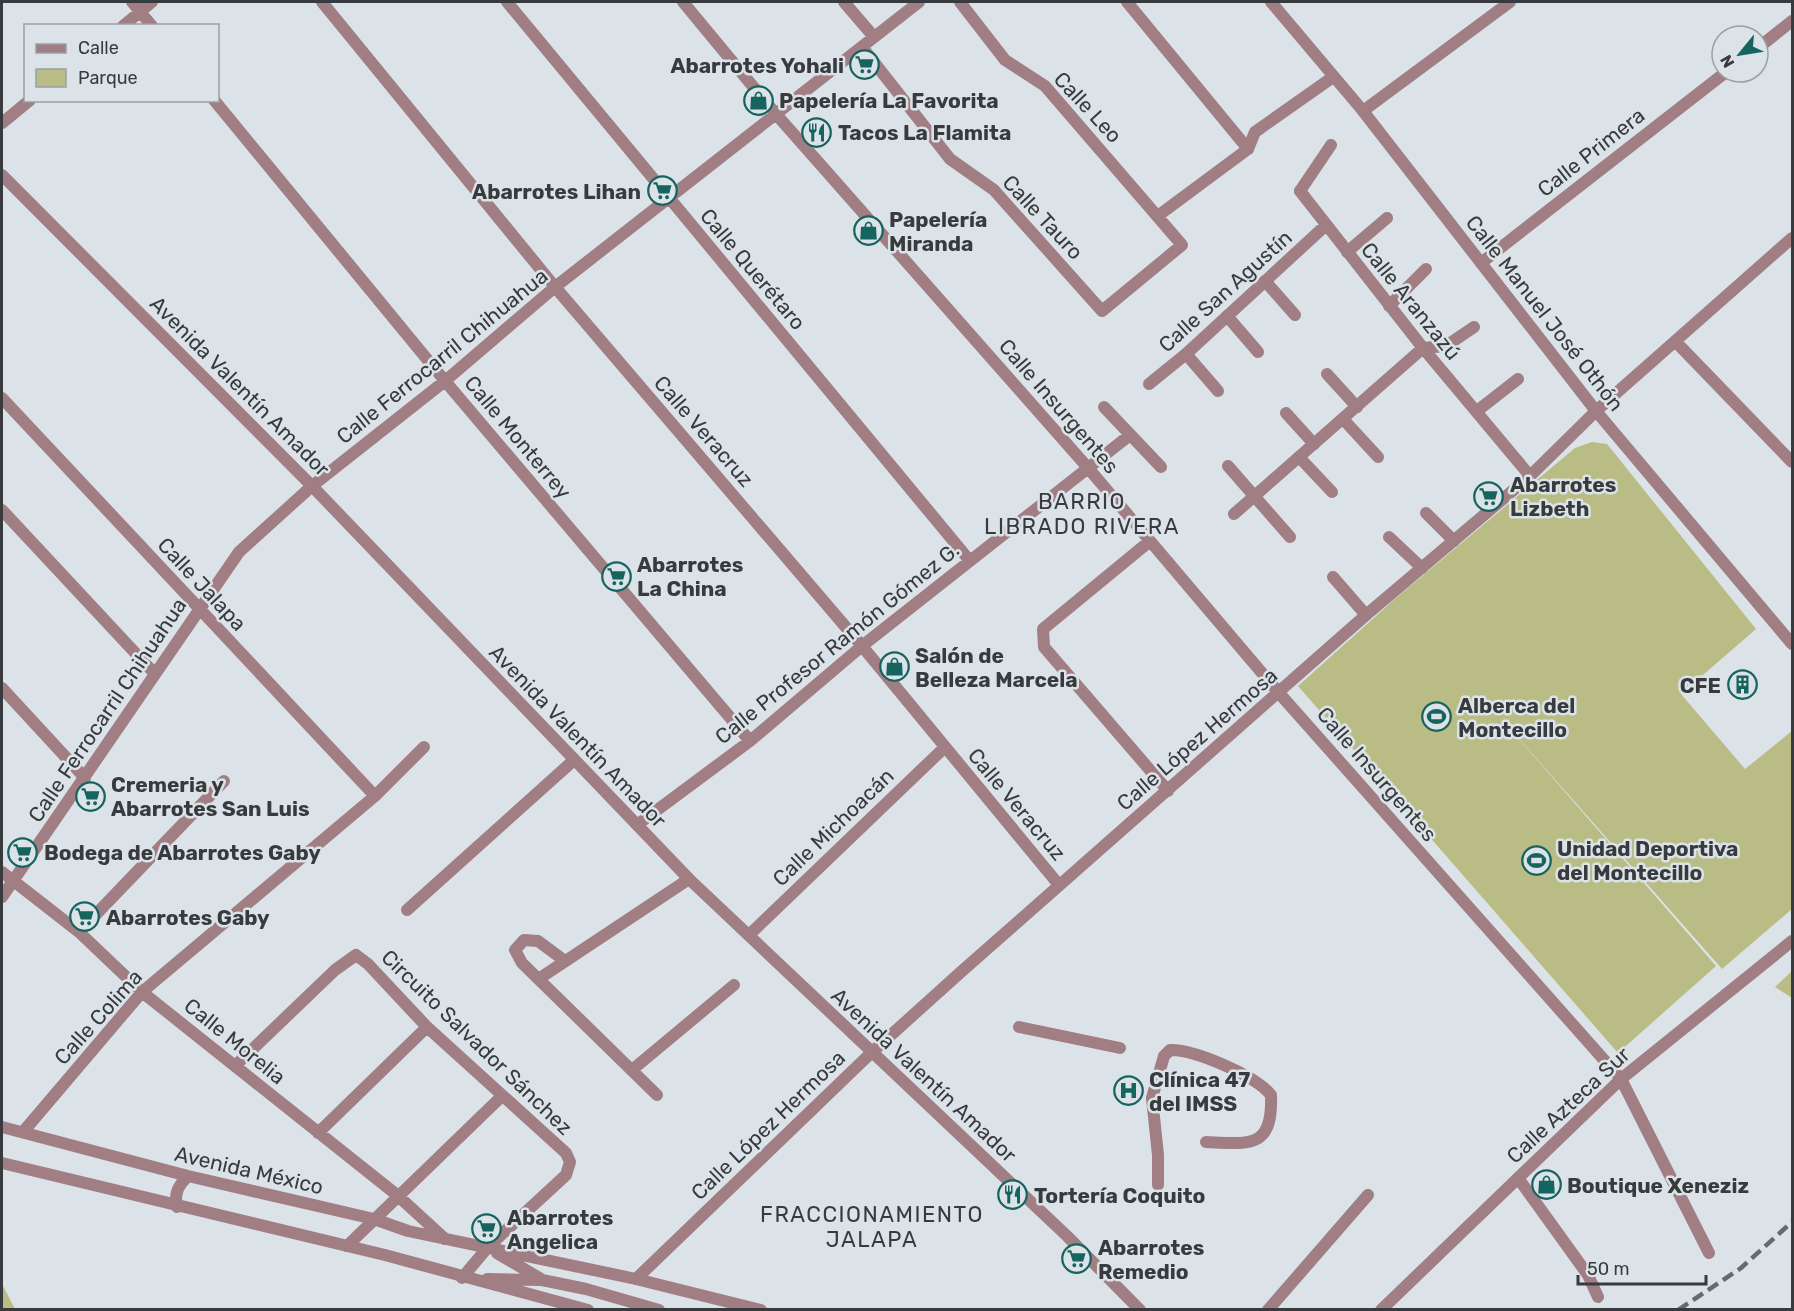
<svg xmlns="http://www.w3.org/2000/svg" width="1794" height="1311" viewBox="0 0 1794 1311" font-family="Rubik,sans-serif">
	<rect width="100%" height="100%" fill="#dbe3e8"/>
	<path fill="#b9bc84" d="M1592 442 1607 444 1756 629 1681 694 1745 769 1792 731V909L1722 969 1500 717 1716 966 1618 1053 1298 686 1396 598 1575 448Z
		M1792 971V998L1775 987Z
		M2 1284 15 1309H2Z"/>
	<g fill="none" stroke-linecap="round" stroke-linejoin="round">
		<path stroke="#a07e83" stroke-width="12" d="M1248 149 1255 132 1333 77
			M1300 191 1331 145
			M1347 252 1387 218
			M1265 281 1295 315
			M1389 306 1426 269
			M1227 316 1258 352
			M1423 348 1446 346 1474 327
			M1186 354 1218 391
			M1327 374 1357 407
			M1477 411 1518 379
			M1286 413 1314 444
			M1343 419 1378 457
			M1299 457 1332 492
			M1228 466 1290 537
			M1426 513 1454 541
			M1389 537 1422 568
			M1333 577 1366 615
			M1019 1027 1120 1048
			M1158 1185V1155L1152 1098 1164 1056 1170 1050C1194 1049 1256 1076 1271 1095 1273 1149 1250 1144 1206 1142"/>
		<path stroke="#a07e83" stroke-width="12" d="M132 2 152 26
			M322 2 555 287 862 646 1059 885
			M507 2 970 561
			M683 2 775 113 1089 469 1279 693 1621 1079 1709 1253
			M844 2 874 37
			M1127 2 1248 149 1159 215
			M123 26 152 2
			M862 47 950 159 994 190 1102 311 1182 245 1045 86 1005 60 960 2
			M1758 48 1792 21
			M214 100 445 381 750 741
			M1363 111 1510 2
			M2 123 30 100
			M1300 191 1423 348 1530 476
			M1481 263 1726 72
			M1675 341 1792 462
			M1149 384 1186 354 1325 226
			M2 398 375 796
			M1104 407 1161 467
			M2 510 154 673
			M1234 514 1423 348
			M1150 541 1043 629 1044 647 1168 791
			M2 688 85 778
			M637 825 750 741 862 646 1130 435
			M2 872 79 932 142 992 397 1195 445 1239
			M2 897 239 552 312 486 445 381 555 287 919 2
			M407 910 574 760
			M79 932 224 781
			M749 935 944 748
			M565 961 538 941 524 940 515 950 522 963 657 1095
			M540 978 689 879
			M236 1065 335 970 356 955 368 964 427 1027 566 1153 570 1162 566 1175 488 1247 462 1278
			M632 1070 734 985
			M23 1132 142 992 375 796 424 747
			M318 1133 427 1027
			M1518 1178 1588 1275 1598 1297
			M347 1246 502 1096
			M636 1279 871 1053 962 971 1366 615 1530 476 1596 411 1792 238
			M1268 1310 1368 1195"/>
		<path stroke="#a07e83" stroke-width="12" d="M1271 2 1363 111 1596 411 1792 644
			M2 175 312 486 689 879 1067 1236 1140 1310
			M2 1127 188 1176 374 1219 408 1231 636 1279 761 1310
			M2 1163 385 1255 588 1310
			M177 1207C174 1193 178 1186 188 1176
			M497 1253 541 1279
			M487 1279 542 1280 586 1289 659 1310
			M1381 1310 1621 1079 1792 941"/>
		<path stroke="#666a6d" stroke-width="4.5" stroke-dasharray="12 6" stroke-linecap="butt" d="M1678 1310 1741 1268 1792 1222"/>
	</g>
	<defs>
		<symbol id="supermarket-ring" viewBox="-11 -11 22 22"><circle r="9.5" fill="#dbe3e8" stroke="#166460" stroke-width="1.5"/><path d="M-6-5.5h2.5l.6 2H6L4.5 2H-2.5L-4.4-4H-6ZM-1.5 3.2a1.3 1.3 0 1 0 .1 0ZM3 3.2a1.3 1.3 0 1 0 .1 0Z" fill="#166460"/></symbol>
		<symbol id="shop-ring" viewBox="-11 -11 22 22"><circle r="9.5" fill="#dbe3e8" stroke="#166460" stroke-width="1.5"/><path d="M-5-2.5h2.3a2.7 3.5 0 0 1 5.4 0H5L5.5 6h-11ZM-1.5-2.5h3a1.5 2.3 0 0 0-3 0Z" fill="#166460"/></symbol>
		<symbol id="restaurant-ring" viewBox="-11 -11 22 22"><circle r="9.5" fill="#dbe3e8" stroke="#166460" stroke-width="1.5"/><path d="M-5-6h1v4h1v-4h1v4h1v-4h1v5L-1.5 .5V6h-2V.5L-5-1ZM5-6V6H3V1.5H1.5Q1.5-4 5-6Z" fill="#166460"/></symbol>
		<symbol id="building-ring" viewBox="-11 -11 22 22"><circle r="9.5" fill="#dbe3e8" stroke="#166460" stroke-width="1.5"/><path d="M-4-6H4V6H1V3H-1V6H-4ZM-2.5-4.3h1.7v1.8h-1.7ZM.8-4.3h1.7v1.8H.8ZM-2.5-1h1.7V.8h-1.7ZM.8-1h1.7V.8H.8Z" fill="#166460"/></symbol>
		<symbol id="stadium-ring" viewBox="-11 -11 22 22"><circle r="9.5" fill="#dbe3e8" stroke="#166460" stroke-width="1.5"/><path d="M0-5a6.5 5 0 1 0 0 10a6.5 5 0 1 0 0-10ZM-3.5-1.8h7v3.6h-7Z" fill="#166460"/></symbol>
		<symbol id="hospital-ring" viewBox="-11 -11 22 22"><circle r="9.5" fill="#dbe3e8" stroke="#166460" stroke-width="1.5"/><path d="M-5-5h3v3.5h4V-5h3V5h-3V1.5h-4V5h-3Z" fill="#166460"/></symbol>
	</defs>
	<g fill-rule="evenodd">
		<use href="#supermarket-ring" x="848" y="48" width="33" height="33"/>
		<use href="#shop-ring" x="742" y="84" width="33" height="33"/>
		<use href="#restaurant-ring" x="800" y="116" width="33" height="33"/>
		<use href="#supermarket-ring" x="646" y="174" width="33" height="33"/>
		<use href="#shop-ring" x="852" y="214" width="33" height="33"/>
		<use href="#supermarket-ring" x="1472" y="480" width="33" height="33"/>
		<use href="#supermarket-ring" x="600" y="560" width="33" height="33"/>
		<use href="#shop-ring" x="878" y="650" width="33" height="33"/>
		<use href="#building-ring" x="1726" y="668" width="33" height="33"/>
		<use href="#stadium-ring" x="1420" y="700" width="33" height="33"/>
		<use href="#supermarket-ring" x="74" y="780" width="33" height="33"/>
		<use href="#supermarket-ring" x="6" y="836" width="33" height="33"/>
		<use href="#stadium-ring" x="1520" y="844" width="33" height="33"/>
		<use href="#supermarket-ring" x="68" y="900" width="33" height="33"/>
		<use href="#hospital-ring" x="1112" y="1074" width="33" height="33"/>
		<use href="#shop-ring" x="1530" y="1168" width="33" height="33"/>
		<use href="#restaurant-ring" x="996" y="1178" width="33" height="33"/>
		<use href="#supermarket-ring" x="470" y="1212" width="33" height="33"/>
		<use href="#supermarket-ring" x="1060" y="1242" width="33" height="33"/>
	</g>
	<g text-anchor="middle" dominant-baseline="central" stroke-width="5" stroke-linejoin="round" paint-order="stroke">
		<g font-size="21" font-weight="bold" fill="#383b3d" stroke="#dbe3e8" text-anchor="start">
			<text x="844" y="65" text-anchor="end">Abarrotes Yohali</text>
			<text x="779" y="100">Papelería La Favorita</text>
			<text x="838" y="132">Tacos La Flamita</text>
			<text x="641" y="191" text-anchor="end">Abarrotes Lihan</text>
			<text x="889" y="219">Papelería<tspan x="889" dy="24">Miranda</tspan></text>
			<text x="1510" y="484">Abarrotes<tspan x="1510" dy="24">Lizbeth</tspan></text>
			<text x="637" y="564">Abarrotes<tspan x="637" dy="24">La China</tspan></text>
			<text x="915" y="655">Salón de<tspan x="915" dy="24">Belleza Marcela</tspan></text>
			<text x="1721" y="685" text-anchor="end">CFE</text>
			<text x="1458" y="705">Alberca del<tspan x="1458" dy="24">Montecillo</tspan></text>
			<text x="111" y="784">Cremeria y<tspan x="111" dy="24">Abarrotes San Luis</tspan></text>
			<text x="1557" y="848">Unidad Deportiva<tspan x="1557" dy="24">del Montecillo</tspan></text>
			<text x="44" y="852">Bodega de Abarrotes Gaby</text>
			<text x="106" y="917">Abarrotes Gaby</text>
			<text x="1149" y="1079">Clínica 47<tspan x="1149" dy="24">del IMSS</tspan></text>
			<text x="1567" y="1185">Boutique Xeneziz</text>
			<text x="1034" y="1195">Tortería Coquito</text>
			<text x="507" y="1217">Abarrotes<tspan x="507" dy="24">Angelica</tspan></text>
			<text x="1098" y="1247">Abarrotes<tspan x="1098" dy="24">Remedio</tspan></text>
		</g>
		<g font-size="21" fill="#383b3d" stroke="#dbe3e8">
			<text transform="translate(1088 107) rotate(47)">Calle Leo</text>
			<text transform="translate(1591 152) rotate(-38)">Calle Primera</text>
			<text transform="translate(1043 217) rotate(47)">Calle Tauro</text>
			<text transform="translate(753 269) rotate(50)">Calle Querétaro</text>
			<text transform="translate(1225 291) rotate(-42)">Calle San Agustín</text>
			<text transform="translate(1411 301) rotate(51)">Calle Aranzazú</text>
			<text transform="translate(1545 313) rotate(52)">Calle Manuel José Othón</text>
			<text transform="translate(442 356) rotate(-39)">Calle Ferrocarril Chihuahua</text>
			<text transform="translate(240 386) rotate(45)">Avenida Valentín Amador</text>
			<text transform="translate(1059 406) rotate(49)">Calle Insurgentes</text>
			<text transform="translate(704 431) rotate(49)">Calle Veracruz</text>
			<text transform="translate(518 437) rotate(50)">Calle Monterrey</text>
			<text transform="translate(202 584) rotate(47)">Calle Jalapa</text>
			<text transform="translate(837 643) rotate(-39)">Calle Profesor Ramón Gómez G.</text>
			<text transform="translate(107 710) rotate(-56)">Calle Ferrocarril Chihuahua</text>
			<text transform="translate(578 736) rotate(46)">Avenida Valentín Amador</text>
			<text transform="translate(1197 739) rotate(-41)">Calle López Hermosa</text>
			<text transform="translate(1377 774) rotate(49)">Calle Insurgentes</text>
			<text transform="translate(1017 804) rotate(50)">Calle Veracruz</text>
			<text transform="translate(833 827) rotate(-44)">Calle Michoacán</text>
			<text transform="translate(98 1017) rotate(-48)">Calle Colima</text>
			<text transform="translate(235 1041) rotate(39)">Calle Morelia</text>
			<text transform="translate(477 1042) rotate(44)">Circuito Salvador Sánchez</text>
			<text transform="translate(924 1075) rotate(43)">Avenida Valentín Amador</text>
			<text transform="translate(1568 1105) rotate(-43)">Calle Azteca Sur</text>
			<text transform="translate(768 1125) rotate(-44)">Calle López Hermosa</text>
			<text transform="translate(249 1170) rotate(13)">Avenida México</text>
		</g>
		<g font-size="22" letter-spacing="1.5" fill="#383b3d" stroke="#dbe3e8">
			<text x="1082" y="501">BARRIO<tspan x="1082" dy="25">LIBRADO RIVERA</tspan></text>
			<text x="872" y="1214">FRACCIONAMIENTO<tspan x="872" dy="25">JALAPA</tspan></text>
		</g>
	</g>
	<rect width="1794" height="1311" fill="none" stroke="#383b3d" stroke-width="6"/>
	<rect x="24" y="24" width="195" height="78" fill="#dbe3e8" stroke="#9aa0a4" stroke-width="1.5"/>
	<rect x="36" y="44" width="30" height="9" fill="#a07e83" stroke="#9aa0a4" stroke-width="1.5"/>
	<text x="78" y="54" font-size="18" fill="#383b3d">Calle</text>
	<rect x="36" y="69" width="30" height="18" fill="#b9bc84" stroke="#9aa0a4" stroke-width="1.5"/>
	<text x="78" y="84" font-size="18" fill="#383b3d">Parque</text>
	<g transform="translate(1740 54) rotate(240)"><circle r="28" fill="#dbe3e8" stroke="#9aa0a4" stroke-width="1.5"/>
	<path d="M0-4.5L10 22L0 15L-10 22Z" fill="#166460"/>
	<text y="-9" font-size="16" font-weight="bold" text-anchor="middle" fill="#383b3d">N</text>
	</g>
	<path d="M1578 1275v9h128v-9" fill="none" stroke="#383b3d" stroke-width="3"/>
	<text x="1587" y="1275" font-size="18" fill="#383b3d" stroke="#dbe3e8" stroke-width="4.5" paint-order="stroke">50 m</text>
</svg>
